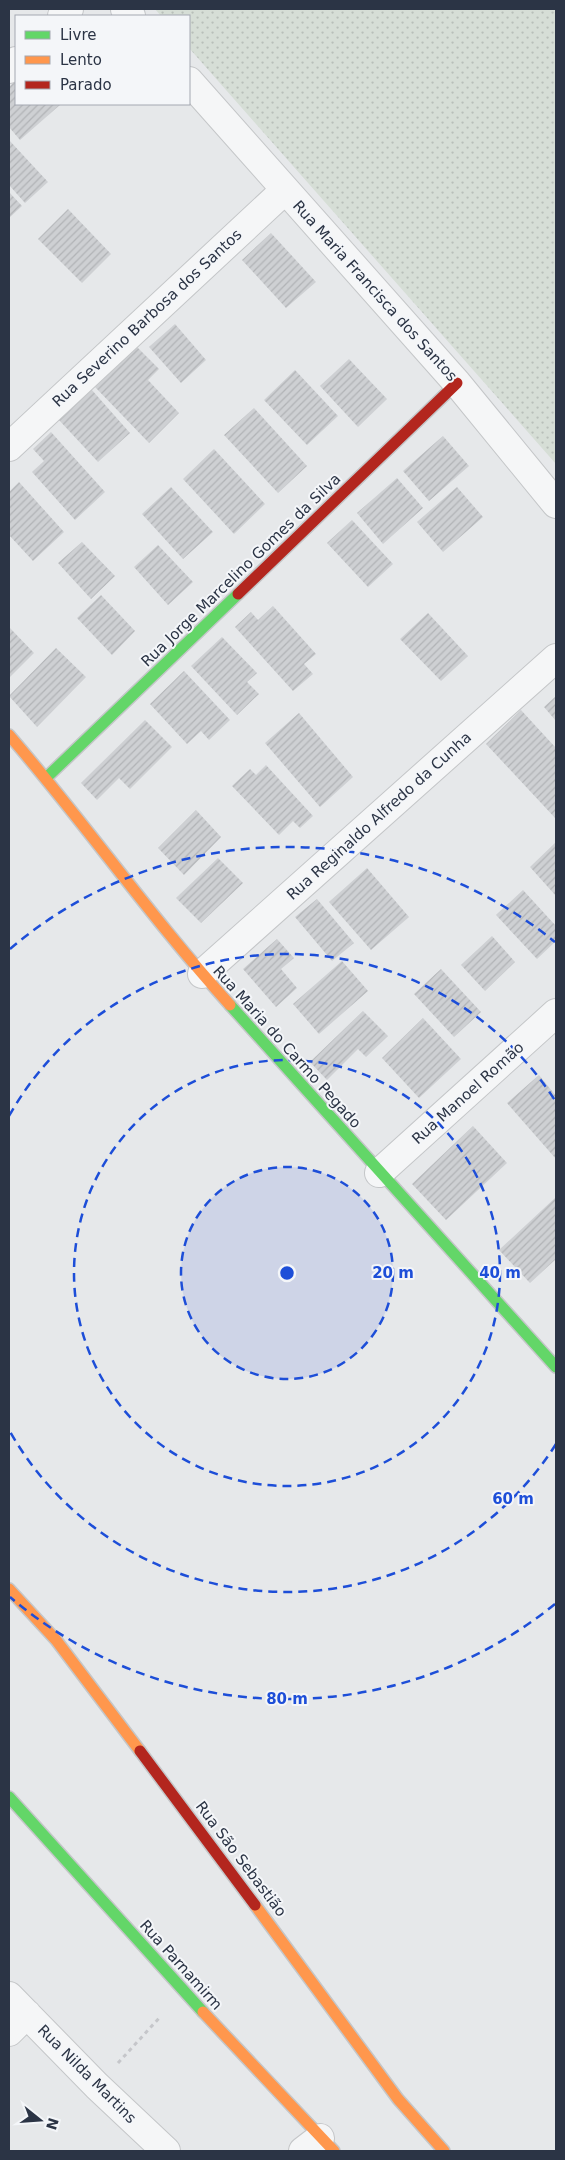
<svg xmlns="http://www.w3.org/2000/svg" width="565" height="2160" viewBox="0 0 565 2160" font-family="'DejaVu Sans',sans-serif">
	<defs>
		<pattern id="grass-dots" width="8" height="8" patternUnits="userSpaceOnUse" patternTransform="scale(1.25)"><rect width="8" height="8" fill="#d6ded6"/><path d="M2 2h.1M6 6h.1" fill="none" stroke="#b8bfb9" stroke-width="1.8" stroke-linecap="round"/></pattern>
		<pattern id="building-hatch" width="6" height="6" patternUnits="userSpaceOnUse" patternTransform="scale(1.25)"><rect width="6" height="6" fill="#ced0d3"/><path d="M-1 1l2-2M0 6l6-6M5 7l2-2" fill="none" stroke="#b1b3b6"/></pattern>
	</defs>
	<rect width="100%" height="100%" fill="#e6e8ea"/>
	<path fill="url(#grass-dots)" d="M155 9H556V464L189 48V16H161Z"/>
	<path fill="url(#building-hatch)" d="M16 80V104H61L20 140 9 127V87Z
		M9 140 48 182 25 203 9 185Z
		M9 192 22 206 9 218Z
		M68 209 111 254 82 283 38 239Z
		M271 233 316 282 286 308 242 260Z
		M175 324 206 360 181 383 149 347Z
		M136 346 159 369 148 380 179 413 149 443 95 387Z
		M349 359 387 399 358 427 320 386Z
		M295 370 338 416 307 445 264 400Z
		M91 389 130 433 98 462 58 419Z
		M254 408 307 466 278 493 224 435Z
		M51 432 105 492 75 520 32 472 44 461 33 449Z
		M443 436 469 466 429 501 403 471Z
		M214 449 265 504 234 534 183 479Z
		M397 478 423 508 383 544 357 513Z
		M19 482 64 532 33 561 9 535V492Z
		M171 487 213 532 183 559 142 514Z
		M457 487 483 517 443 552 417 522Z
		M352 520 393 564 368 587 327 543Z
		M82 542 115 576 91 599 58 563Z
		M158 545 193 582 168 605 134 567Z
		M101 595 135 631 112 655 77 618Z
		M273 606 316 654 304 664 313 674 293 691 235 627 251 612 258 620Z
		M428 613 468 656 441 681 400 639Z
		M9 627 34 653 9 678Z
		M222 637 257 673 247 682 259 694 237 715 191 666Z
		M56 648 86 677 37 727 9 696Z
		M184 671 230 720 209 740 201 731 187 744 150 704Z
		M556 696V721L544 707Z
		M521 710 556 748V819L486 744Z
		M299 713 353 777 320 807 265 743Z
		M145 720 172 747 130 789 119 778 97 800 81 783Z
		M266 765 313 816 300 828 293 821 279 835 232 786 250 769 256 775Z
		M196 810 221 837 184 875 158 848Z
		M556 842V896L530 867Z
		M218 858 243 883 201 923 176 898Z
		M367 868 409 917 371 950 329 902Z
		M523 890 556 926V941L537 959 496 915Z
		M317 899 354 943 332 961 295 917Z
		M492 936 515 962 485 991 461 965Z
		M277 939 294 958 281 969 297 988 276 1007 243 969Z
		M342 961 368 991 319 1034 293 1004Z
		M441 969 481 1012 454 1037 414 994Z
		M363 1011 388 1036 366 1057 358 1049 327 1080 310 1062Z
		M423 1018 461 1059 419 1098 382 1058Z
		M539 1075 556 1096V1159L507 1103Z
		M473 1126 507 1163 446 1220 412 1184Z
		M556 1197V1259L530 1283 499 1250Z"/>
	<g fill="none" stroke-linecap="round" stroke-linejoin="round">
		<defs>
			<path id="street" d="M125 9 131 16
				M62 16 69 9
				M9 69 16 61
				M189 81 457 383 556 504
				M9 447 285 190
				M202 974 556 658
				M379 1173 556 1013
				M9 1996 97 2086 166 2151
				M9 2032 27 2014
				M303 2151 320 2138"/>
			<path id="fast" d="M46 778 238 594
				M230 1005 556 1367
				M9 1797 203 2012"/>
			<path id="slow" d="M9 735C85 823 152 919 230 1005
				M9 1589 56 1640 140 1751
				M255 1905 398 2099 444 2151
				M203 2012 334 2151"/>
			<path id="jam" d="M238 594 457 383
				M140 1751 255 1905"/>
		</defs>
		<use href="#street" stroke="#c4c6c8" stroke-width="30"/>
		<use href="#fast" stroke="#c4c6c8" stroke-width="14"/>
		<use href="#slow" stroke="#c4c6c8" stroke-width="14"/>
		<use href="#jam" stroke="#c4c6c8" stroke-width="14"/>
		<path stroke="#c5c6ca" stroke-width="3" stroke-dasharray="4 4" stroke-linecap="butt" d="M118 2063 161 2016"/>
		<use href="#street" stroke="#f5f6f7" stroke-width="28"/>
		<use href="#fast" stroke="#63d668" stroke-width="11"/>
		<use href="#slow" stroke="#ff974d" stroke-width="11"/>
		<use href="#jam" stroke="#b3261e" stroke-width="11"/>
	</g>
	<circle cx="287" cy="1273" r="106" fill="#1d4ed8" fill-opacity=".12"/>
	<g fill="none" stroke="#1d4ed8" stroke-width="2.5" stroke-dasharray="9 6">
		<circle cx="287" cy="1273" r="106"/>
		<circle cx="287" cy="1273" r="213"/>
		<path d="M556 1444A319 319 0 0 1 9 1430M9 1116A319 319 0 0 1 556 1102"/>
		<path d="M555 1604A426 426 0 0 1 10 1597M10 949A426 426 0 0 1 555 942"/>
	</g>
	<g text-anchor="middle" dominant-baseline="central" stroke-width="4" stroke-linejoin="round" paint-order="stroke">
		<g font-size="15" fill="#2b3445" stroke="#f4f6f9">
			<text transform="translate(375 291) rotate(48)">Rua Maria Francisca dos Santos</text>
			<text transform="translate(147 318) rotate(-43)">Rua Severino Barbosa dos Santos</text>
			<text transform="translate(241 570) rotate(-44)">Rua Jorge Marcelino Gomes da Silva</text>
			<text transform="translate(379 816) rotate(-42)">Rua Reginaldo Alfredo da Cunha</text>
			<text transform="translate(287 1047) rotate(48)">Rua Maria do Carmo Pegado</text>
			<text transform="translate(468 1093) rotate(-42)">Rua Manoel Romão</text>
			<text transform="translate(241 1859) rotate(53)">Rua São Sebastião</text>
			<text transform="translate(181 1965) rotate(48)">Rua Parnamirm</text>
			<text transform="translate(87 2074) rotate(45)">Rua Nilda Martins</text>
		</g>
	</g>
	<circle cx="287" cy="1273" r="8" fill="#1d4ed8" stroke="#f4f6f9" stroke-width="2.5"/>
	<g font-size="15" text-anchor="middle" font-weight="bold" fill="#1d4ed8" stroke="#f4f6f9" stroke-width="4" stroke-linejoin="round" paint-order="stroke">
		<text x="393" y="1278">20 m</text>
		<text x="500" y="1278">40 m</text>
		<text x="513" y="1504">60 m</text>
		<text x="287" y="1704">80 m</text>
	</g>
	<rect width="565" height="2160" fill="none" stroke="#2b3445" stroke-width="20"/>
	<rect x="15" y="15" width="175" height="90" fill="#f4f6f9" stroke="#a4a8b1"/>
	<rect x="25" y="31" width="25" height="8" fill="#63d668" stroke="#a4a8b1"/>
	<text x="60" y="40" font-size="15" fill="#2b3445">Livre</text>
	<rect x="25" y="56" width="25" height="8" fill="#ff974d" stroke="#a4a8b1"/>
	<text x="60" y="65" font-size="15" fill="#2b3445">Lento</text>
	<rect x="25" y="81" width="25" height="8" fill="#b3261e" stroke="#a4a8b1"/>
	<text x="60" y="90" font-size="15" fill="#2b3445">Parado</text>
	<g transform="translate(40 2120) rotate(107)" stroke="#f4f6f9" stroke-width="4" paint-order="stroke">
	<path d="M0-4L9 19L0 12L-9 19Z" fill="#2b3445"/>
	<text y="-8" font-size="14" font-weight="bold" text-anchor="middle" fill="#2b3445">N</text>
	</g>
</svg>
